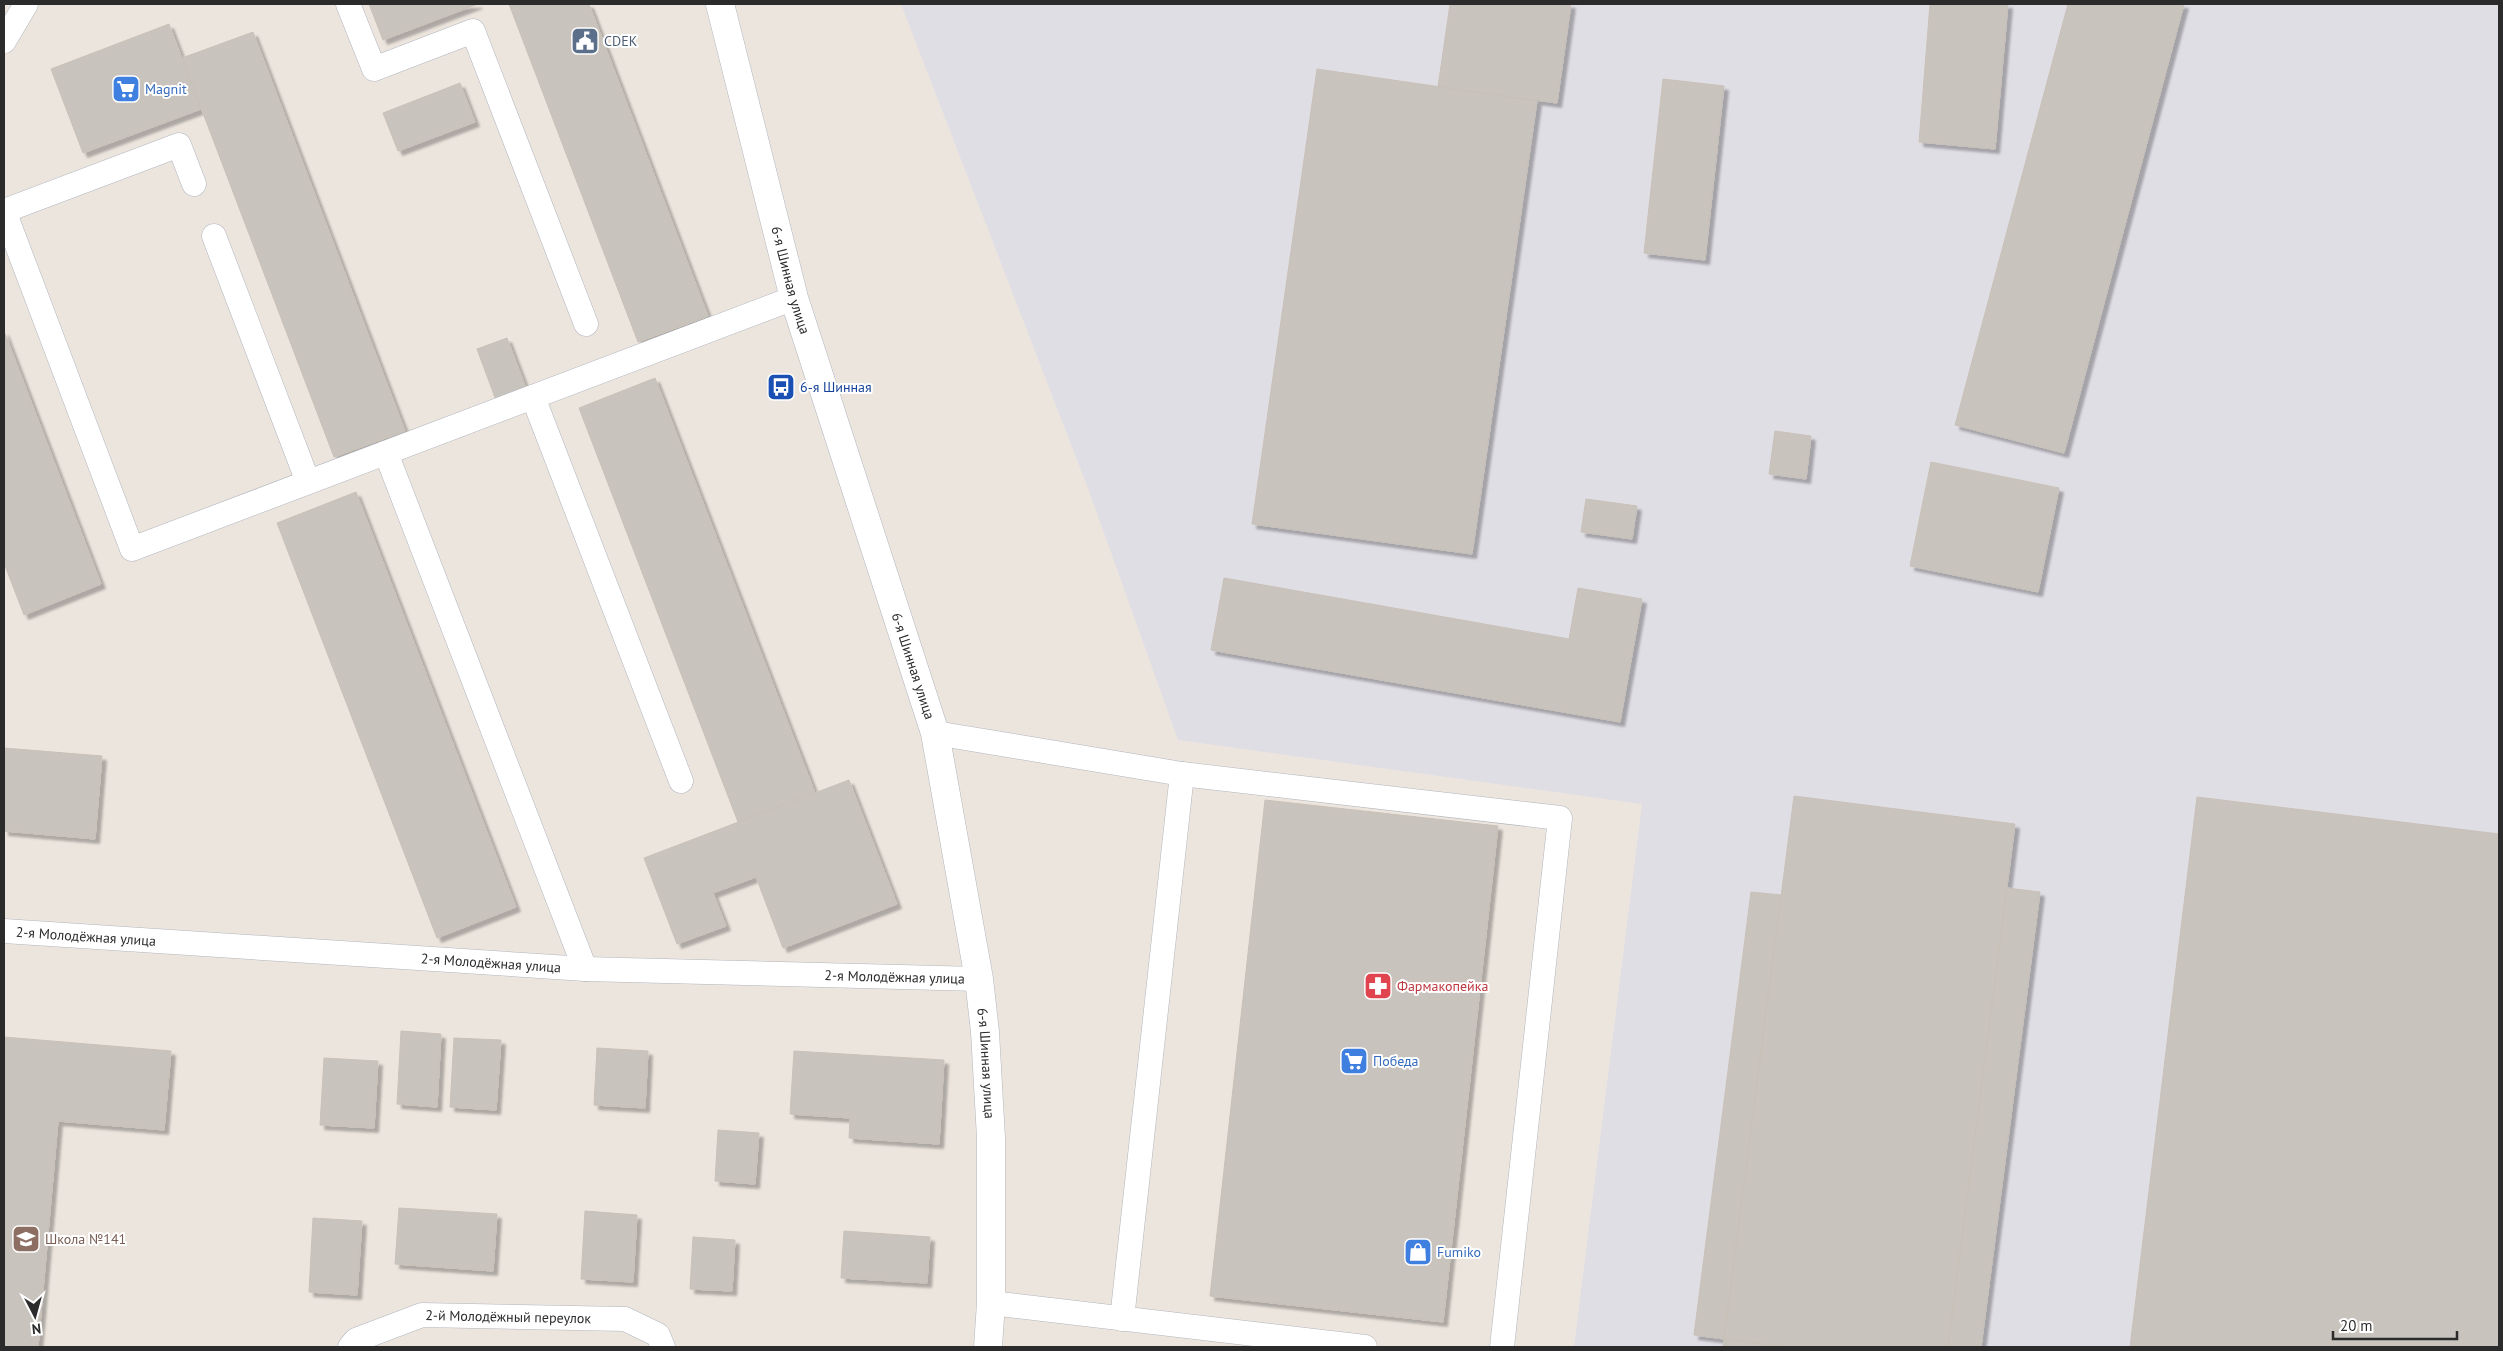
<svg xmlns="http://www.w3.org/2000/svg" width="2503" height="1351" viewBox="0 0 2503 1351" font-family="'PT Sans',sans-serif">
	<defs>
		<filter id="shadow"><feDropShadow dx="4.5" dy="4.5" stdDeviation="1" flood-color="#0004"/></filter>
	</defs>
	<rect width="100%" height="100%" fill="#ece5de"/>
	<path fill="#e0dee5" d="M901 4H2499V1347H1574L1642 804 1178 740 1089 491Z"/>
	<path fill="#c8c3bc" stroke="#c8c1b8" filter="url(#shadow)" d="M369 4H478L383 40Z
		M509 4H589L708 316 638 342Z
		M1450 4H1571L1557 103 1438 87Z
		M1930 4H2008L1995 149 1919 142Z
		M2068 4H2184L2064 453 1955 425Z
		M169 24 201 109 83 153 51 69Z
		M253 32 405 431 334 457 182 58Z
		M1317 69 1537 101 1472 554 1252 524Z
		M1663 79 1724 86 1705 260 1644 253Z
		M460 83 475 122 398 151 383 113Z
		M4 331 101 584 24 615 4 563Z
		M507 338 527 391 497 403 477 349Z
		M655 378 815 793 738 822 579 408Z
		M1775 431 1811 436 1806 479 1769 474Z
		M1931 462 2059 488 2038 592 1910 566Z
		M356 492 516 907 437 938 277 523Z
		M1586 499 1637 506 1632 539 1581 532Z
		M1224 578 1569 639 1578 588 1642 599 1620 722 1211 650Z
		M4 748 102 756 95 839 4 831Z
		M849 780 897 904 783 948 756 877 713 893 726 926 677 944 644 858Z
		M1794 796 2015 824 1948 1347H1788L1724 1339Z
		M2197 797 2499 834V1347H2130Z
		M1265 800 1498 826 1443 1322 1210 1296Z
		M2007 888 2040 892 1981 1347H1948Z
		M1751 892 1781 895 1724 1339 1694 1335Z
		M401 1031 441 1034 437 1107 397 1104Z
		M4 1037 171 1051 164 1130 58 1121 38 1347H4Z
		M454 1038 501 1040 496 1110 450 1107Z
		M597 1048 648 1051 645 1108 594 1105Z
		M794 1051 944 1060 939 1144 849 1138 850 1118 790 1114Z
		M324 1058 378 1061 374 1128 320 1125Z
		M718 1130 759 1133 755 1184 715 1181Z
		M399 1208 497 1214 493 1271 395 1264Z
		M585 1211 637 1215 633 1282 581 1279Z
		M313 1218 362 1221 357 1295 309 1292Z
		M844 1231 930 1237 927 1283 841 1278Z
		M693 1237 735 1240 732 1291 690 1289Z
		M1724 1339 1788 1347H1723Z"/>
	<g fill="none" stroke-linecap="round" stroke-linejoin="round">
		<defs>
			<g id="lane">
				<path d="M348 4 374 69 473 31 586 324"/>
				<path d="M4 41 26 4"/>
				<path d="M4 211 132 549 794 298"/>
				<path d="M4 211 179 145 194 184"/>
				<path d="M214 236 308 482"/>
				<path d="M533 397 681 781"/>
				<path d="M386 453 585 969"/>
				<path d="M935 733 1182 774 1560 818 1502 1347"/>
				<path id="s1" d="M4 931 585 969 979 979"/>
				<path d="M991 1303 1365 1347"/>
				<path d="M1122 1319 1182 774"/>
				<path id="s2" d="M350 1347 356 1340 422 1315 625 1319 658 1335 663 1347"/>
			</g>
			<g id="secondary">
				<path id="s3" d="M720 4 794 298 935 733 979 979 985 1032 991 1138V1303L988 1347"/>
			</g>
		</defs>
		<use href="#lane" stroke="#b1b5be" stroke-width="25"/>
		<use href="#secondary" stroke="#b1b5be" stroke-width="29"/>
		<use href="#lane" stroke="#fff" stroke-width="24"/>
		<use href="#secondary" stroke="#fff" stroke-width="28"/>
	</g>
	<defs>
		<symbol id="civic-square" viewBox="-11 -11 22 22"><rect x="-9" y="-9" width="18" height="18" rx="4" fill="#5c6f8a" stroke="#fff"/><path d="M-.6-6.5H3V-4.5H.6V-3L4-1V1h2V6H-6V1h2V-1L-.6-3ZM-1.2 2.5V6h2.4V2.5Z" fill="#fff"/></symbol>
		<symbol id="supermarket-square" viewBox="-11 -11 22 22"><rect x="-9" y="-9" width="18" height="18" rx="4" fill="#3f7fe0" stroke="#fff"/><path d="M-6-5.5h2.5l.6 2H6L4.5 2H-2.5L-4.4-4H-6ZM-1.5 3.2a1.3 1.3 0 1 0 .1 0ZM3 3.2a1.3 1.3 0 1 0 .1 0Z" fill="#fff"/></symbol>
		<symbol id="bus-square" viewBox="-11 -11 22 22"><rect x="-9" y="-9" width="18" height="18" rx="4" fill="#1a4fb4" stroke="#fff"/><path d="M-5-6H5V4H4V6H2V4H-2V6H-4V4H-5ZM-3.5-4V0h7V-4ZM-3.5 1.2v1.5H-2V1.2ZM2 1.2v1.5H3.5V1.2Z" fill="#fff"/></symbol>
		<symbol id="pharmacy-square" viewBox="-11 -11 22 22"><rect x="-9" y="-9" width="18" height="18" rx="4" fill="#e0444e" stroke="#fff"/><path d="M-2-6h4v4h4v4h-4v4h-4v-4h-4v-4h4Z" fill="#fff"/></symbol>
		<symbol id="school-square" viewBox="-11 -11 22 22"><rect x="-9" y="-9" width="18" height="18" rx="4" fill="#8d6e63" stroke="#fff"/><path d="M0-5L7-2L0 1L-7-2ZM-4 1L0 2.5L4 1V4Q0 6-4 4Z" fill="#fff"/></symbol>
		<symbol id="shop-square" viewBox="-11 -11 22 22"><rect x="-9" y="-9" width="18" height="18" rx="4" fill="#3f7fe0" stroke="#fff"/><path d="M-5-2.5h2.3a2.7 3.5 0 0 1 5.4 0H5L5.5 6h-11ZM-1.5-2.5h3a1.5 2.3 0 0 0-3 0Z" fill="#fff"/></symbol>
	</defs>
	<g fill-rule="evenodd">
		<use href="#civic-square" x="569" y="25" width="32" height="32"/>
		<use href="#supermarket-square" x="110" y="73" width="32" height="32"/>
		<use href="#bus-square" x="765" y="371" width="32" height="32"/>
		<use href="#pharmacy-square" x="1362" y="970" width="32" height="32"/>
		<use href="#supermarket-square" x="1338" y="1045" width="32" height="32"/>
		<use href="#school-square" x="10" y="1223" width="32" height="32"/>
		<use href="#shop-square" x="1402" y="1236" width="32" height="32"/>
	</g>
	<g text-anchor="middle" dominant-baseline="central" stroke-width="4" stroke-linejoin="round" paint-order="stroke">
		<g font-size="14" fill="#4e5e75" stroke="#fff" text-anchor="start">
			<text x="604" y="41">CDEK</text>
		</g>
		<g font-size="14" fill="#366cbe" stroke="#fff" text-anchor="start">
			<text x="145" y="89">Magnit</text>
			<text x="1373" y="1061">Победа</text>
			<text x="1437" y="1252">Fumiko</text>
		</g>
		<g font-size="14" fill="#2b2b2b" stroke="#fff">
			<text stroke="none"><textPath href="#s3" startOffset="285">6-я Шинная улица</textPath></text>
			<text stroke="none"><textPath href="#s3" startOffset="690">6-я Шинная улица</textPath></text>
			<text stroke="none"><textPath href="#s1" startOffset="82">2-я Молодёжная улица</textPath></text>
			<text stroke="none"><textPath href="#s1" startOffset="488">2-я Молодёжная улица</textPath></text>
			<text stroke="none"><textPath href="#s1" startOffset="892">2-я Молодёжная улица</textPath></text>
			<text stroke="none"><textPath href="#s3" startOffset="1095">6-я Шинная улица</textPath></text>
			<text stroke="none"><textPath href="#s2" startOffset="166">2-й Молодёжный переулок</textPath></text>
		</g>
		<g font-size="14" fill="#164399" stroke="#fff" text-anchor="start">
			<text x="800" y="387">6-я Шинная</text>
		</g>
		<g font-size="14" fill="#be3a42" stroke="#fff" text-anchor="start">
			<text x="1397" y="986">Фармакопейка</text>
		</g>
		<g font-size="14" fill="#785e54" stroke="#fff" text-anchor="start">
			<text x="45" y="1239">Школа №141</text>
		</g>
	</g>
	<rect width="2503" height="1351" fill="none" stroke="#2b2b2b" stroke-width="10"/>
	<g transform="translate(35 1316) rotate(174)" stroke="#ffffff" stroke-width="4" paint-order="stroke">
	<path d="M0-4L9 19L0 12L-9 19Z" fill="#2b2b2b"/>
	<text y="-8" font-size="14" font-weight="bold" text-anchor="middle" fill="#2b2b2b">N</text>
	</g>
	<path d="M2333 1331v8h124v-8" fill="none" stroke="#2b2b2b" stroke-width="2.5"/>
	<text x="2340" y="1331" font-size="15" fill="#2b2b2b" stroke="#ffffff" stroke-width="4" paint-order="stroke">20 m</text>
</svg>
